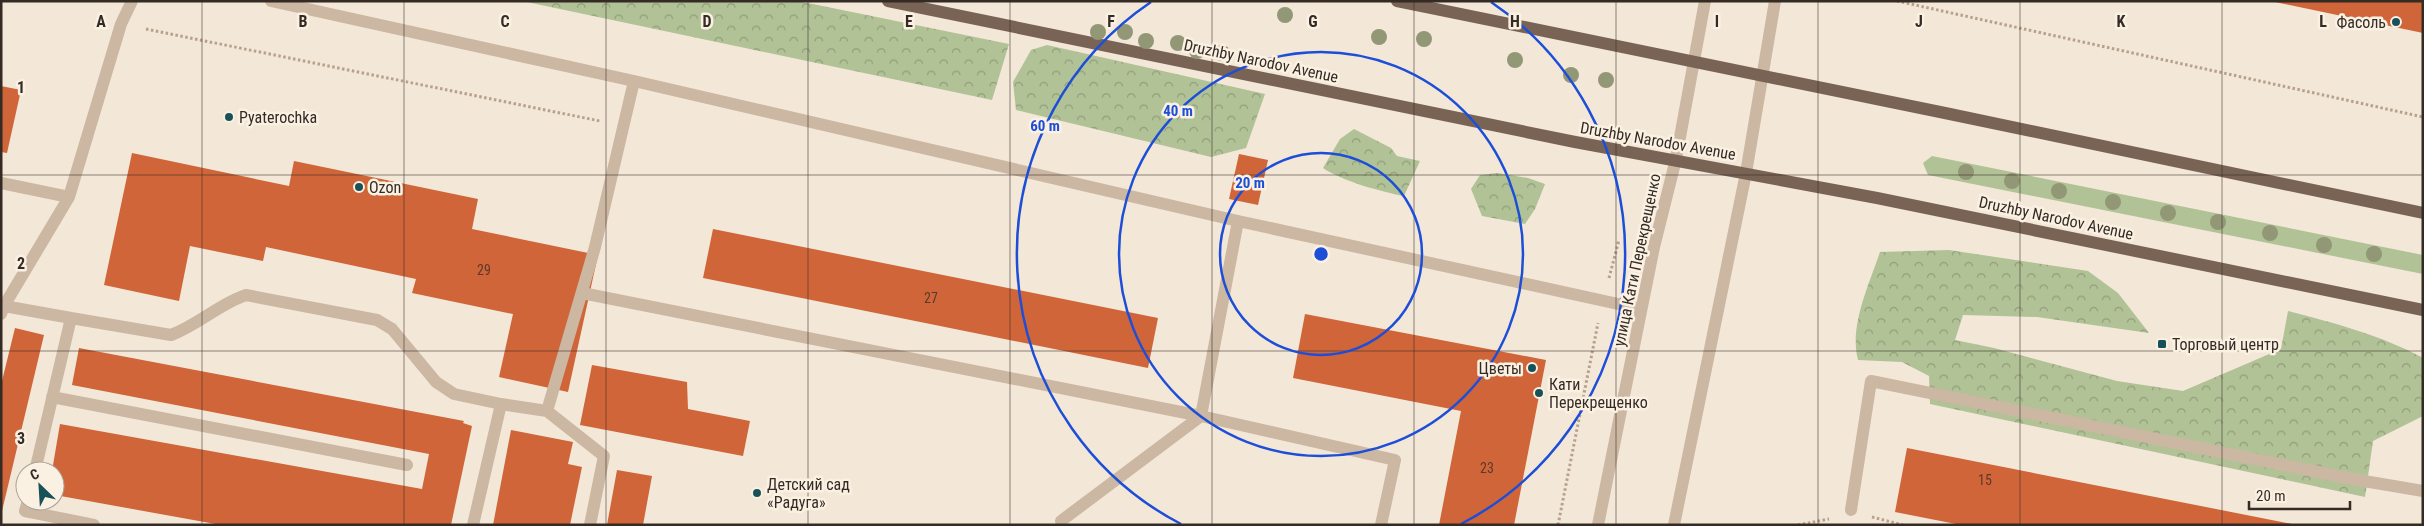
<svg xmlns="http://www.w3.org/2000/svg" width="2424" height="526" viewBox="0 0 2424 526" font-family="'Roboto Condensed',sans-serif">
	<defs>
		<pattern id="forest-crowns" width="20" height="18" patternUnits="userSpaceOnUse" patternTransform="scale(1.25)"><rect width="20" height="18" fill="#b1c296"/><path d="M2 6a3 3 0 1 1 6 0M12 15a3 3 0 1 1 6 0" fill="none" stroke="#919e7a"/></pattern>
	</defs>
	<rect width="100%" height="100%" fill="#f3e7d7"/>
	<path fill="#b1c296" d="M1932 156 2423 255V274L1928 175 1923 163Z"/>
	<path fill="url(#forest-crowns)" d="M522 1H798L1009 44 992 100Z
		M1047 45 1265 94 1246 148 1211 157 1016 110 1013 82 1031 50Z
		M1354 129 1391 148 1397 156 1420 161 1404 196C1382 192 1342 181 1323 168L1340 139Z
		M1498 173 1528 178 1545 184 1535 209 1525 224 1482 216 1471 189 1480 175Z
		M1949 250 2088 271 2118 293 2149 333 2037 317 1963 315 1955 340 1994 348 2117 381 2183 391 2281 349 2288 311C2334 323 2381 335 2423 358V416L2373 441 2365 497 1930 404 1929 376 1902 362 1858 360C1849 326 1869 285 1880 252Z"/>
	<path fill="#cf6539" d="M2275 1H2423V33L2275 2Z
		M1 86 21 90 7 153 1 152Z
		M132 153 289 186 294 161 478 199 472 229 598 255 568 392 499 377 513 314 412 293 416 279 266 247 263 261 190 246 179 301 104 285Z
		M1239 154 1268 160 1258 205 1229 199Z
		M713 229 1158 318 1148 368 703 278Z
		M1305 314 1546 360 1514 525H1439L1461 411 1293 378Z
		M15 328 44 335 2 511 1 385Z
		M79 348 464 421 463 423 472 426 451 525H221L55 495V471H52L60 424 422 489 429 454 72 385Z
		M592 365 687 382 688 409 750 421 743 456 580 425Z
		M511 430 573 442 568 464 582 467 570 525H493Z
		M1907 448 2292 524V525H1961L1895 512Z
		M617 470 652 476 643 525H607Z"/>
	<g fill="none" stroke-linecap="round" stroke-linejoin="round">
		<path stroke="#b7a18d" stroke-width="3" stroke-dasharray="2.5 2.5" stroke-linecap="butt" d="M1897 1 2423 117
			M146 29 600 121
			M1609 278 1619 240
			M1872 517 1903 525
			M1558 525 1598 323
			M1798 525 1829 519"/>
		<path stroke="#cbb7a2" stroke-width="12" d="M271 1 634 81 595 247 547 411 501 404 473 525
			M634 81 1238 221 1641 309
			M1 183 69 197
			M582 293 1201 416 1238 221
			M4 306 71 318 35 471
			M1 314 4 306 69 197 121 24 132 1
			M71 318 171 335C198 325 219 304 246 295L377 320 392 329 436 382 454 394 501 404
			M52 397 407 465
			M547 411 604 456 590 525
			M28 501 25 511 94 525
			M1851 510 1871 381 2358 480 2423 491
			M1061 521 1201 416 1395 460 1381 525
			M1598 525 1654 247 1676 159 1705 1
			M1674 525 1746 173 1775 1"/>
		<path stroke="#796355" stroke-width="12" d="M888 1 1575 142 1877 198 2423 310
			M1397 1 1945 113 2423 213"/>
	</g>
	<g fill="#929776">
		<circle cx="1285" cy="15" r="8"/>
		<circle cx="1098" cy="32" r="8"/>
		<circle cx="1125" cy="32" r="8"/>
		<circle cx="1379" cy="37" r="8"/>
		<circle cx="1424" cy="39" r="8"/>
		<circle cx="1146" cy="41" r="8"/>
		<circle cx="1178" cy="43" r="8"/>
		<circle cx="1197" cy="51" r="8"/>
		<circle cx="1222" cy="53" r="8"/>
		<circle cx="1515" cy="60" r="8"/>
		<circle cx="1571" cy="75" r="8"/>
		<circle cx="1606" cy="80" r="8"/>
		<circle cx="1966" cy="172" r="8"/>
		<circle cx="2012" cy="181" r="8"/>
		<circle cx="2059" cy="191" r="8"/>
		<circle cx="2113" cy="202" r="8"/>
		<circle cx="2168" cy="213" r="8"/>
		<circle cx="2218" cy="222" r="8"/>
		<circle cx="2270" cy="233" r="8"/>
		<circle cx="2324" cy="245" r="8"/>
		<circle cx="2374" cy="254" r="8"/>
	</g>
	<path fill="none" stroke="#352b25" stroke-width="1" stroke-opacity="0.55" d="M202 1V525M404 1V525M606 1V525M808 1V525M1010 1V525M1212 1V525M1414 1V525M1616 1V525M1818 1V525M2020 1V525M2222 1V525M1 175H2423M1 351H2423"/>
	<g fill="none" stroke="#1d4ed8" stroke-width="2.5">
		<circle cx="1321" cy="254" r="101"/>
		<circle cx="1321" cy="254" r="202"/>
		<path d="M1181 524A304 304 0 0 1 1151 2M1491 2A304 304 0 0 1 1461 524"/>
	</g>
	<g fill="#185259" stroke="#faf1e3" stroke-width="2">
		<circle cx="2396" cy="22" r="5"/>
		<circle cx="229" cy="117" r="5"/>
		<circle cx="359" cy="187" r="5"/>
		<rect x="2157" y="339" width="10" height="10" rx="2.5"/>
		<circle cx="1532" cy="368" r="5"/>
		<circle cx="1539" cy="393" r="5"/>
		<circle cx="757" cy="493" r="5"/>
	</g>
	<g text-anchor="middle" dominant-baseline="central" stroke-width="5" stroke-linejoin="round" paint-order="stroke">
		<g font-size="14" fill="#5c3a2a">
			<text x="484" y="270">29</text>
			<text x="931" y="298">27</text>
			<text x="1487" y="468">23</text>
			<text x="1985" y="480">15</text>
		</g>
		<g font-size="16" fill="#352b25" stroke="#faf1e3" text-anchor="start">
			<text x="2386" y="22" text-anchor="end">Фасоль</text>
			<text x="239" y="117">Pyaterochka</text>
			<text x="369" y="187">Ozon</text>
			<text x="2172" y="344">Торговый центр</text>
			<text x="1522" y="368" text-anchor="end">Цветы</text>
			<text x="1549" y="384">Кати<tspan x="1549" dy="18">Перекрещенко</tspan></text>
			<text x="767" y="484">Детский сад<tspan x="767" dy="18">«Радуга»</tspan></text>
		</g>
		<g font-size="16" fill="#352b25" stroke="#faf1e3">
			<text transform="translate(1261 61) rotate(12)">Druzhby Narodov Avenue</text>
			<text transform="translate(1658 141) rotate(10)">Druzhby Narodov Avenue</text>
			<text transform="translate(2056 218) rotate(12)">Druzhby Narodov Avenue</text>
			<text transform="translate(1637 260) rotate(-78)">улица Кати Перекрещенко</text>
		</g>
	</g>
	<g font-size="16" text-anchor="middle" font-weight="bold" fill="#352b25" stroke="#faf1e3" stroke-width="5" stroke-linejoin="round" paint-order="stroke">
		<text x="101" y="27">A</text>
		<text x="303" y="27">B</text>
		<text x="505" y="27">C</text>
		<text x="707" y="27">D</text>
		<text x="909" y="27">E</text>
		<text x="1111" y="27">F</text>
		<text x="1313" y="27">G</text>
		<text x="1515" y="27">H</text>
		<text x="1717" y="27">I</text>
		<text x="1919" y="27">J</text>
		<text x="2121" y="27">K</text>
		<text x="2323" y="27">L</text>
		<text x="21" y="93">1</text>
		<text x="21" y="269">2</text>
		<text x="21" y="444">3</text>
	</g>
	<circle cx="1321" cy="254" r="8" fill="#1d4ed8" stroke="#faf1e3" stroke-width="2.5"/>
	<g font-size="15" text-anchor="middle" font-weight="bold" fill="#1d4ed8" stroke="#faf1e3" stroke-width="5" stroke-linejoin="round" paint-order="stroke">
		<text x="1178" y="116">40 m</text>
		<text x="1045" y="131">60 m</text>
		<text x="1250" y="188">20 m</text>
	</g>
	<rect width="2424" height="526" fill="none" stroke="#352b25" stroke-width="5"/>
	<g transform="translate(40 486) rotate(335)"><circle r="24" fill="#faf1e3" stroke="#aba297"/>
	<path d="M0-4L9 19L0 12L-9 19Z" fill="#185259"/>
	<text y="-8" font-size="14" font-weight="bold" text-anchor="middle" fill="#352b25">С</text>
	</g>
	<path d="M2249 501v8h101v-8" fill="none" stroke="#352b25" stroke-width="2.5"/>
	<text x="2256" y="501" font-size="15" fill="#352b25" stroke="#faf1e3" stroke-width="4" paint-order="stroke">20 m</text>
</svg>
